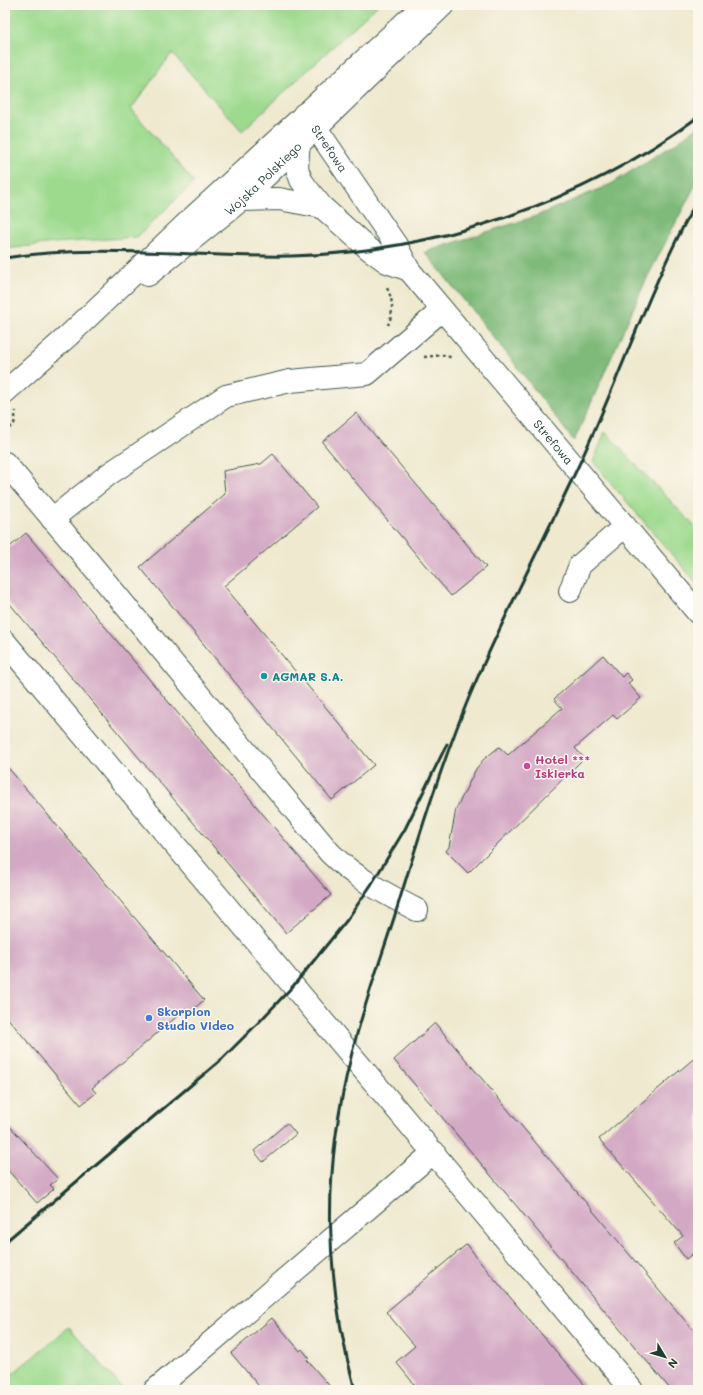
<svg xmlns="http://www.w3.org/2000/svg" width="703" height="1395" viewBox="0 0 703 1395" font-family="Mali,sans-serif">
	<rect width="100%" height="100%" fill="#fbf7ec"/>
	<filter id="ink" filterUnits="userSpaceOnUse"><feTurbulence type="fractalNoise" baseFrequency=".025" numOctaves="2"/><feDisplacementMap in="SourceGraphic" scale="8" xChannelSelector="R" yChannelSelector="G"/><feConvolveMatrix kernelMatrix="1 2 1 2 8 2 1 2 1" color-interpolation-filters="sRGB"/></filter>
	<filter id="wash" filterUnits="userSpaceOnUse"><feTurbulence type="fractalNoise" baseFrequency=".012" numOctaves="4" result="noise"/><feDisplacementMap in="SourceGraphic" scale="16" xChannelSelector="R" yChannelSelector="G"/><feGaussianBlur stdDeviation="0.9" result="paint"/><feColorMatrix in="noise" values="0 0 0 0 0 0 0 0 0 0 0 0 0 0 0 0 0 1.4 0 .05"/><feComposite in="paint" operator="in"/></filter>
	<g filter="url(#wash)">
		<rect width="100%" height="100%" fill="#efe9cf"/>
		<path fill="#9dda8e" stroke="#5e8c61" d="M5 5H378L242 131 172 53 131 109 194 182 137 237 54 243 5 249Z
			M605 432 698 530V585L593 462Z
			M69 1327 124 1390H5V1380Z"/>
		<path fill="#7eba79" stroke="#4e7c56" d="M698 127V180L647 278 574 441 507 354 425 252 536 216 611 184 674 144Z"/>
		<g id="blocks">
			<path fill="#d3a8c4" d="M356 413 486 567 451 596 322 442Z
				M273 454 317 507 224 586 374 765 332 800 140 567 225 494 223 471 261 464Z
				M26 533 331 895 286 933 5 598V551Z
				M603 655 622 677 626 673 632 680 628 683 641 698 617 719 613 715 575 748 584 758 468 873 446 851 449 847 456 809 476 769 483 760 499 747 508 755 562 708 554 699Z
				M5 764 204 1000 190 1012 187 1008 92 1088 96 1093 81 1105 5 1015Z
				M435 1023 698 1336V1390H671L394 1060Z
				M698 1055V1254L696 1251 686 1259 674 1243 683 1236 599 1139Z
				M5 1121 58 1179 50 1185 54 1189 37 1203 5 1167Z
				M287 1123 296 1134 263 1162 254 1151Z
				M467 1244 480 1262 589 1390H407L414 1384 396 1362 415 1346 386 1312Z
				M272 1318 300 1351 302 1349 309 1358 307 1360 333 1390H262L231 1353Z"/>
		</g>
	</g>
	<g filter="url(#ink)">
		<use href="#blocks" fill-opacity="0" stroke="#3e574b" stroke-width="1"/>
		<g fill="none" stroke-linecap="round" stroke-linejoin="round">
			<defs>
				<g id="minor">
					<path id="s1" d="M304 114 316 128 396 245 409 270 698 613"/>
					<path d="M299 139 297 168 301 180 309 191 322 207 369 249 387 262 409 270"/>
					<path d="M241 200 279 199 322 207"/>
					<path id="s2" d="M148 275 241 200 443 5"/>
					<path d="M5 392 68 336 189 221 424 5"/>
					<path d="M5 463 90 563 330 853C355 878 386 894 417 910"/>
					<path d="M52 519 109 474 226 396 290 381 367 374 442 310"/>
					<path d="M570 591 580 565 625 526"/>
					<path d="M5 642 632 1390"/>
					<path d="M155 1390 434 1152"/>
				</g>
			</defs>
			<use href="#minor" stroke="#3e574b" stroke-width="24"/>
			<path stroke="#3e574b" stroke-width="2.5" stroke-dasharray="3 3" stroke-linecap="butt" d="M387 288C393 300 394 311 388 325
				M424 357 443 355 453 358
				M5 432 14 424 16 411"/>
			<use href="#minor" stroke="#fff" stroke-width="22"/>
			<path stroke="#1f3d34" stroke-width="3" d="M5 258C101 243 195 258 292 256 436 252 582 203 698 117
				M5 1242 222 1059 260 1021 294 985 347 920 371 885 405 829 447 744
				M355 1390C324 1276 322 1172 351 1057 362 1010 379 964 394 918 417 843 440 767 470 695 502 619 541 546 576 471 619 381 649 286 698 199"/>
		</g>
	</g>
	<circle fill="#0f9aa8" stroke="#fbf7ec" stroke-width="1.5" cx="264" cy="676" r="4"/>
	<circle fill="#d1479c" stroke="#fbf7ec" stroke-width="1.5" cx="527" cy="766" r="4"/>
	<circle fill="#3f7fe0" stroke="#fbf7ec" stroke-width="1.5" cx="149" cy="1018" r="4"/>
	<g text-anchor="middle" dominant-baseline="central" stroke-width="3" stroke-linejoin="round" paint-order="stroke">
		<g font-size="12" fill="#1f3d34" stroke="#fbf7ec">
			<text stroke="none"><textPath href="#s1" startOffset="43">Strefowa</textPath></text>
			<text stroke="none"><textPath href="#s2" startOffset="150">Wojska Polskiego</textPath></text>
			<text stroke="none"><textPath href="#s1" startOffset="413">Strefowa</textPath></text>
		</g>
		<g font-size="12" font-weight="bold" fill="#0d838f" stroke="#fbf7ec" text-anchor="start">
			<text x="272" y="676">AGMAR S.A.</text>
		</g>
		<g font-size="12" font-weight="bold" fill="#b23c85" stroke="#fbf7ec" text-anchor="start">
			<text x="535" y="759">Hotel ***<tspan x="535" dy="14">Iskierka</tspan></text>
		</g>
		<g font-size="12" font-weight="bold" fill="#366cbe" stroke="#fbf7ec" text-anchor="start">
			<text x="157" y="1011">Skorpion<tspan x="157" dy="14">Studio Video</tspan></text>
		</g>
	</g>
	<rect width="703" height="1395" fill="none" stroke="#fbf7ec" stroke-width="20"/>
	<g transform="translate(665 1357) rotate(128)" stroke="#fbf7ec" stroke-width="3" paint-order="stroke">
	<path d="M0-3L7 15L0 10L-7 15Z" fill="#1f3d34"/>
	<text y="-6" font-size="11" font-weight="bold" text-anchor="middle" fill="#1f3d34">N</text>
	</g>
</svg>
